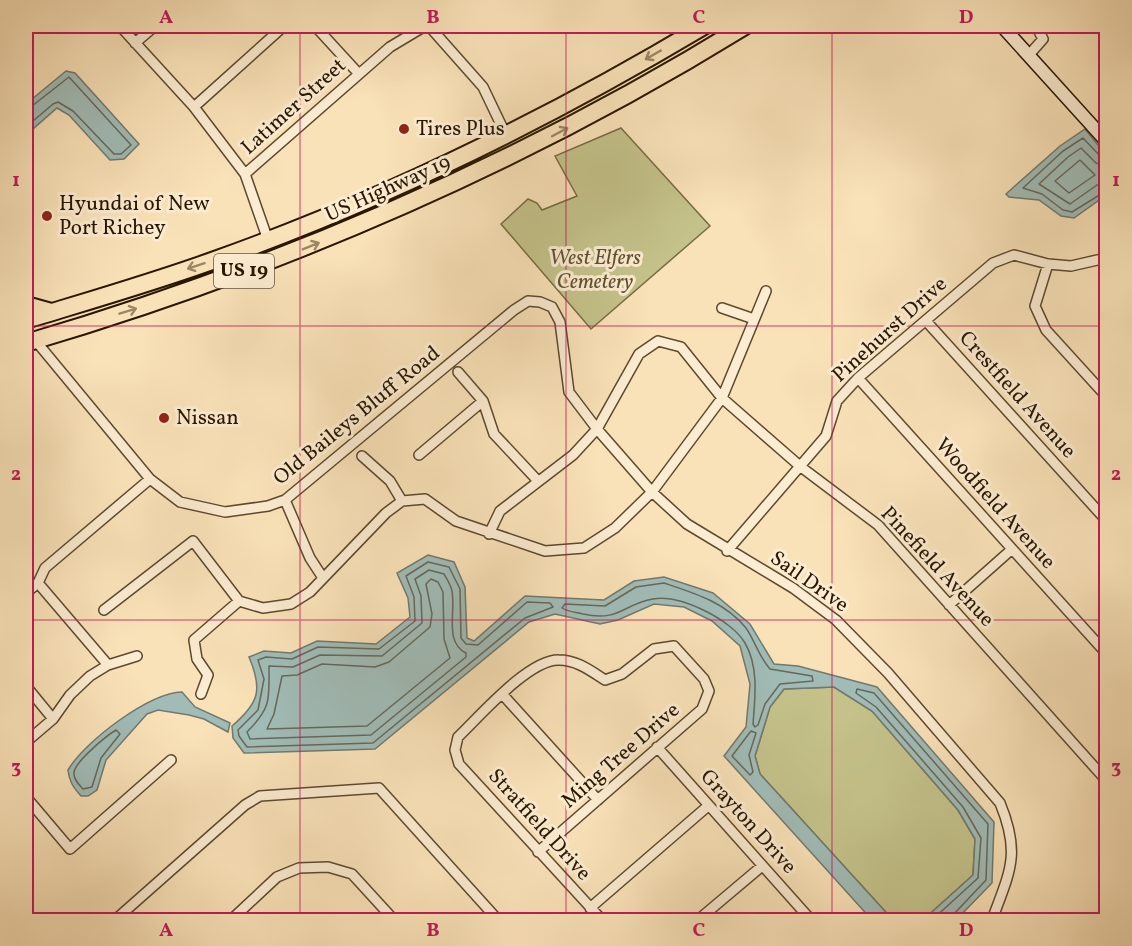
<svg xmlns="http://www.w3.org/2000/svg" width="1132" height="946" viewBox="0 0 1132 946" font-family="Vollkorn,serif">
	<rect width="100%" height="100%" fill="#fae2b8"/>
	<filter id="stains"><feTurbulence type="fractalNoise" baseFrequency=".00333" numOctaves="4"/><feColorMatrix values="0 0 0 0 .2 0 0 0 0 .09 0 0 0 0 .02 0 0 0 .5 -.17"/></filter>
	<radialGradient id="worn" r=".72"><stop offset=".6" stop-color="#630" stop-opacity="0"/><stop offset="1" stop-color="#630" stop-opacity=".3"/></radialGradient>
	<path fill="#c4c28a" stroke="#766c45" stroke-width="1.5" d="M621 128 710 226 591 329 501 224 528 199 537 203 542 210 577 196 555 156Z
		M834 687 872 711 958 810 975 839 973 875 923 920H893L760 774 755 756 770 707 784 689Z"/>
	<path fill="#a1bcb7" stroke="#717a6e" stroke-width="1.5" d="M66 71 75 73 139 144 124 159 110 160 69 115 57 108 26 135V104Z
		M1085 129 1106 155V195L1074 218 1061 216 1039 200 1009 197 1006 194 1060 146Z
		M428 555 454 562 465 587 467 638 474 641 525 596 604 600 634 581 664 577 713 593 750 624 774 664 798 666 877 687 994 822 992 883 956 920H923L973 875 975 839 958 810 872 711 834 687 784 689 770 707 755 756 760 774 893 920H872L724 756 746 727 750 684 740 646 712 621 684 607 654 604 618 620 600 624 555 614 529 622 375 749 244 753 233 738 232 726C259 703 263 690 249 657L264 651 291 653 317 641 376 644 410 617 408 598 397 573Z
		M182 692 195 707 230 723 228 732 204 719 189 715 158 710 147 714 106 760 97 790 88 796H81C73 787 69 781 68 770 85 741 149 693 182 692Z"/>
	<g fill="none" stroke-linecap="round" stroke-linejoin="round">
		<path stroke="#64695c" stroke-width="1.5" d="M26 108 32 106 69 77 131 145 121 154H114L73 111 58 102 53 104 26 127
			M1106 158 1101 157 1083 138 1063 151 1023 188 1042 194 1063 210 1072 212 1106 191
			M1080 160 1095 175 1069 193 1055 181Z
			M1106 166 1096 163 1081 148 1068 157 1039 184 1070 204 1097 185 1106 183
			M428 562 449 567 460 589 461 638 466 644 478 645 527 602 550 603 553 607 525 618 373 743 247 747 239 736 238 730 258 710 264 679 258 660 266 657 292 659 318 647 379 649 415 621 414 597 406 576Z
			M429 570 444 574C447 579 451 585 452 591 456 612 444 642 466 653V657L371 735 250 739 247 732C272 707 269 699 269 666L293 667 320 655 382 656 422 623 421 596 415 579Z
			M431 579 438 582 443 592 444 639 450 658 367 726 267 729 274 714 282 676 297 675 322 664 375 667 389 662 430 627 432 614 426 584Z
			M664 583C694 593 725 602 746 628 755 641 759 657 770 669L812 676 813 681 780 684 765 704 758 725 755 727 753 724C755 698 759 667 745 643 732 620 680 594 653 599 623 604 620 622 583 614 576 612 568 612 562 608L565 604 605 606 636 587Z
			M116 730 120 734 101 758 92 787 83 789C79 785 73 779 74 772 76 761 106 736 116 730Z
			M751 731 756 733 749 755 753 772 750 775 732 756Z
			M932 920 978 878 981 838 963 807 876 707 856 693 857 689 874 693 988 824 986 880 954 914 953 920"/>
		<defs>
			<path id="street" d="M120 26 194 107 245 174 268 240
				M315 26 359 74
				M429 26 483 87 506 135
				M135 43 155 26
				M1028 56 1043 39 1036 26
				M194 107 284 26
				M245 174 390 47 425 26
				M1048 264 1035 306 1046 330 1106 396
				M722 308 754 319
				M926 321 1106 520
				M35 340 150 479 180 502 225 512 268 506 285 500 514 310 528 301 540 302 552 307 560 322 569 392 597 429 652 492 687 524 793 588 836 620 888 673 1000 803C1021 854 1010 871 992 920
				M458 372 483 401 494 434 538 481
				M858 378 1106 653
				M419 455 483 401
				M362 456 390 481 402 501
				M285 500 310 558 323 578
				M489 534 500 511 573 455 597 429 639 354 658 341 681 347 722 398 801 467 878 525 1106 780
				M727 551 826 436 837 401 858 378 993 263 1014 255 1048 264 1071 266 1106 258
				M38 583 108 665
				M26 593 38 583 45 568 150 479
				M949 605 1011 550
				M104 610 193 541 239 601 263 608 291 604 310 592 386 513 402 501 425 499 456 521 545 551 584 548 615 528 652 492 722 398 766 291
				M26 686 53 719
				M201 694 208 675 197 659 194 640 239 601
				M503 695 598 800
				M26 742 53 719 70 695 90 676 108 665 137 656
				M657 747 811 920
				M26 797 70 849 171 760
				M538 852 702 709 709 691 704 679 674 646 654 649 622 674 605 680C591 671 577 660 559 660 529 659 480 716 458 737L455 750 459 764 602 920
				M590 908 708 806
				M26 918 27 920
				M115 920 245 805 260 796 379 788 498 920
				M231 920 277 877 299 868 328 867 352 874 394 920
				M698 920 762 866
				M1100 920 1106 915"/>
			<path id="secondary" d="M1002 26 1106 141"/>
			<path id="highway" d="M26 305 51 312
				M26 320C88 301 151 283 212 261 384 200 548 119 704 26
				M26 343C280 268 520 165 745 26"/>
		</defs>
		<use href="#street" stroke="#5c492e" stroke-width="12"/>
		<use href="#secondary" stroke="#281600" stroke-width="15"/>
		<use href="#highway" stroke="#281600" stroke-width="20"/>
		<use href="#street" stroke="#fcecd1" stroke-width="9"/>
		<use href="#secondary" stroke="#fcecd1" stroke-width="12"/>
		<use href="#highway" stroke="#fae2b8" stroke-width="16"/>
	</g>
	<defs><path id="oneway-shaft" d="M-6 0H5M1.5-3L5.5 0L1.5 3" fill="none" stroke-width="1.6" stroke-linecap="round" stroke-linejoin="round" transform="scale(1.5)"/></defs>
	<g stroke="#9c8665">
		<use href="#oneway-shaft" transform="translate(653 55) rotate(150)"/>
		<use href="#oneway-shaft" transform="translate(560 132) rotate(-28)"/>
		<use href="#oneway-shaft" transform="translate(311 246) rotate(-22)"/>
		<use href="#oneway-shaft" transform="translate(196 266) rotate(162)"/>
		<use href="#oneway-shaft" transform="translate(128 311) rotate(-17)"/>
	</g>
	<path fill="none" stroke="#c2185b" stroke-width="1.5" stroke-opacity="0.55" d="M300 26V920M566 26V920M832 26V920M26 326H1106M26 620H1106"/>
	<g fill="#8f2418" stroke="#fcecd1" stroke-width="2">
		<circle cx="404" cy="129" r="6"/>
		<circle cx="47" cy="216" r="6"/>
		<circle cx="164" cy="418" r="6"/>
	</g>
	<g text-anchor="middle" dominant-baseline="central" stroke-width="6" stroke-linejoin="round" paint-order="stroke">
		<rect fill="#fcecd1" stroke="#68563f" stroke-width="1.5" x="214" y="254" width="60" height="34" rx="4.5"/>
		<g font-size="20" font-weight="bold" fill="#281600">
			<text x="244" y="271">US 19</text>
		</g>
		<g font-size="21" fill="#281600" stroke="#fcecd1">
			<text transform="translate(294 107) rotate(-42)">Latimer Street</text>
			<text transform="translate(388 189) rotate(-24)">US Highway 19</text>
			<text transform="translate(890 330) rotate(-42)">Pinehurst Drive</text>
			<text transform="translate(1017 395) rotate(48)">Crestfield Avenue</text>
			<text transform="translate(357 416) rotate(-39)">Old Baileys Bluff Road</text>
			<text transform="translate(995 504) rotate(48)">Woodfield Avenue</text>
			<text transform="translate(937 567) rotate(47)">Pinefield Avenue</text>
			<text transform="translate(809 582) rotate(35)">Sail Drive</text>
			<text transform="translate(621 756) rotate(-41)">Ming Tree Drive</text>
			<text transform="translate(748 822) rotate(48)">Grayton Drive</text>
			<text transform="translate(539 825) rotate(48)">Stratfield Drive</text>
		</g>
		<g font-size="21" fill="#281600" stroke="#fcecd1" text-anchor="start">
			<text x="416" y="129">Tires Plus</text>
			<text x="59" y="204">Hyundai of New<tspan x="59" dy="24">Port Richey</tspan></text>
			<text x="176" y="418">Nissan</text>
		</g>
		<g font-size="21" font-style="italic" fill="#5f5230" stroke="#fcecd1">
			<text x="595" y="258">West Elfers<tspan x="595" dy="24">Cemetery</tspan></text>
		</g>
	</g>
	<rect width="1132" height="946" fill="none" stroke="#fae2b8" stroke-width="66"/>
	<rect x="33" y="33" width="1066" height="880" fill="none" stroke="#c2185b" stroke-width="2"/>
	<g font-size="20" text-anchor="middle" font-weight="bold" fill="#c2185b">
		<text x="166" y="23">A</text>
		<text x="433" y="23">B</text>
		<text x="699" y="23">C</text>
		<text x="966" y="23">D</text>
		<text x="16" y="186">1</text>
		<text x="1116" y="186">1</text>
		<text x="16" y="480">2</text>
		<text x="1116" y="480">2</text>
		<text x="16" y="773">3</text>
		<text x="1116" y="773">3</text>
		<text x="166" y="936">A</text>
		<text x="433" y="936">B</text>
		<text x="699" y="936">C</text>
		<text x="966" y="936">D</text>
	</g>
	<rect width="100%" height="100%" filter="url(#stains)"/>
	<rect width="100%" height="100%" fill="url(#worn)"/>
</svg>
